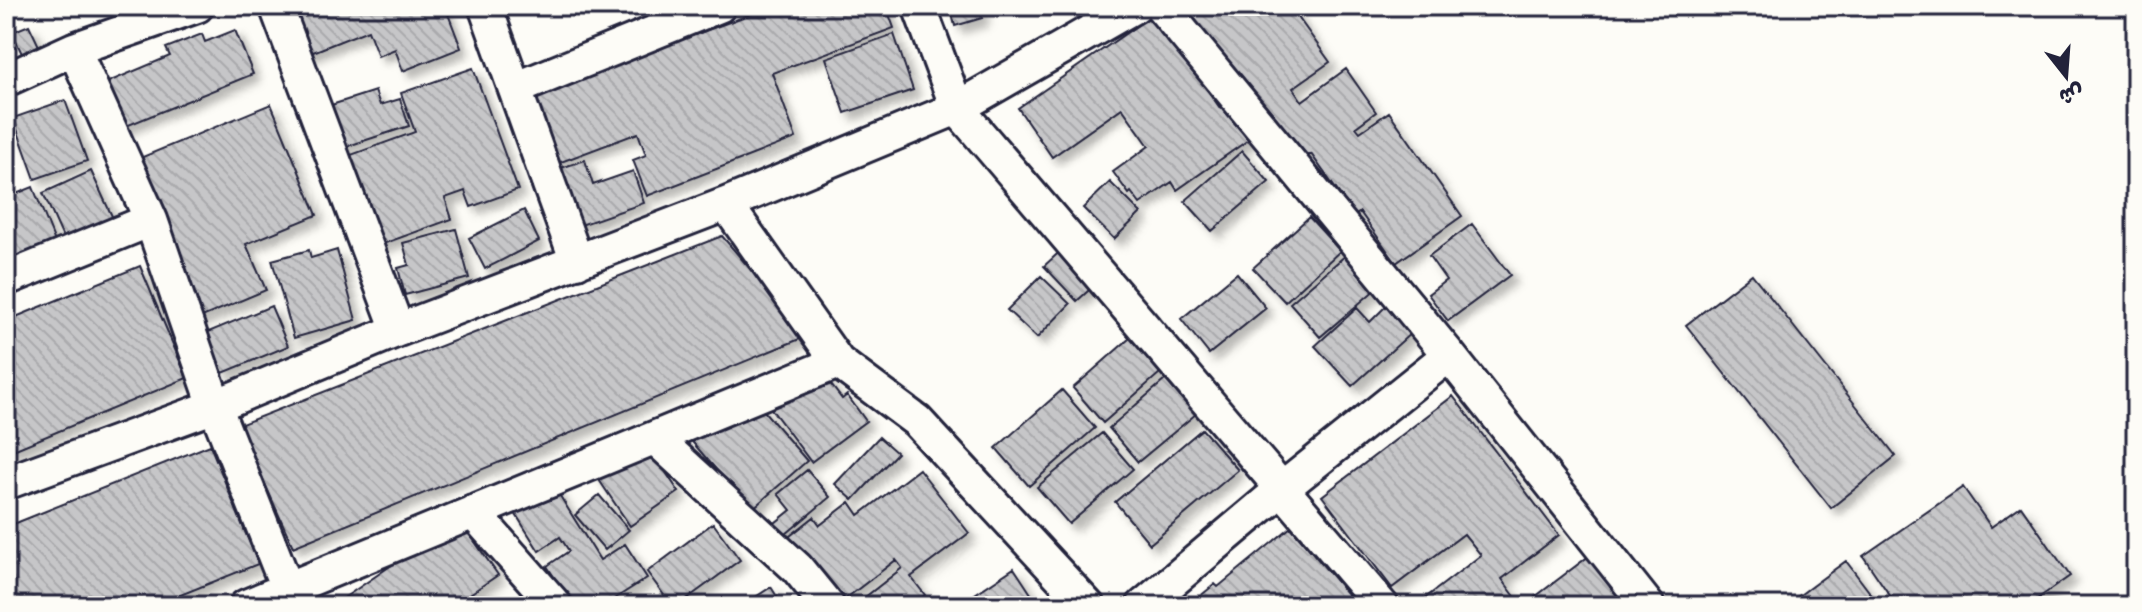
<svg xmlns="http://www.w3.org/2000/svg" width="2142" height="612" viewBox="0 0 2142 612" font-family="Mali,'Playpen Sans Arabic',sans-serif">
	<defs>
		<pattern id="building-back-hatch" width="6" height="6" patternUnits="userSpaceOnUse" patternTransform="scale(2)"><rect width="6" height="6" fill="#c6c6c8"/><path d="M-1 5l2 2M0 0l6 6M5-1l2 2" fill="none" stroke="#aaaaad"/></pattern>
		<filter id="shadow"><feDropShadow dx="7" dy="7" stdDeviation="4" flood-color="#0004"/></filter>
	</defs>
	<rect width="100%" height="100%" fill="#fdfcf7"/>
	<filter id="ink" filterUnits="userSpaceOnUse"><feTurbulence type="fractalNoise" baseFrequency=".0125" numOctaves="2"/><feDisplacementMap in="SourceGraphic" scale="16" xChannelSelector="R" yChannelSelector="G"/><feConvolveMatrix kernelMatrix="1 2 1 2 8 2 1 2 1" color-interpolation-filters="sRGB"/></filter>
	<g filter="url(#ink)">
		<path fill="url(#building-back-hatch)" stroke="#22223b" stroke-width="2" filter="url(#shadow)" d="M289 6H445L461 48 403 71 395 49 378 56 368 30 298 58Z
			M773 6H886L894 28 772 73 796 138 647 196 633 160 646 155 638 133 553 165 528 96Z
			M950 6H979L982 18 955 26Z
			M1190 6H1290L1330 62 1293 88 1302 101 1346 69 1376 112 1356 127 1360 132 1389 112 1462 216 1396 263 1360 212 1355 216 1311 154 1298 163 1187 8Z
			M1154 14 1220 108 1227 103 1251 138 1177 190 1172 182 1140 204 1131 192 1129 194 1113 172 1149 146 1122 108 1052 157 1018 108Z
			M29 25 39 46 22 54 12 32Z
			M235 30 253 74 119 129 101 85 170 56 166 48 202 34 205 42Z
			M894 34 913 90 845 113 826 58Z
			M473 68 518 190 471 207 465 191 445 198 452 219 369 249 337 160 415 132 401 93Z
			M375 91 380 105 400 99 409 126 336 150 322 108Z
			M65 100 87 161 35 179 13 118Z
			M271 104 317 215 246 244 266 290 195 320 128 163Z
			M1242 151 1269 182 1212 231 1185 201Z
			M585 160 593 185 633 171 644 203 575 227 555 170Z
			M91 171 117 227 68 249 43 193Z
			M1110 182 1141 213 1114 239 1083 208Z
			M33 187 59 252 6 273V198Z
			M524 210 539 241 485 269 469 238Z
			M1309 217 1340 251 1285 302 1253 268Z
			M1472 224 1510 275 1448 321 1428 294 1446 280 1429 256Z
			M456 229 469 278 405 295 398 268 409 265 403 243Z
			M722 236 807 336 293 547 239 425Z
			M1066 246 1099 281 1077 301 1044 266Z
			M309 250 311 258 337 250 356 320 294 338 272 260Z
			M1346 255 1376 289 1320 337 1290 303Z
			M140 266 187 378 6 453V321Z
			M1237 273 1266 308 1209 354 1181 319Z
			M1752 274 1896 456 1831 508 1686 325Z
			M1041 276 1070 304 1037 338 1007 310Z
			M271 306 288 346 223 373 206 333Z
			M1386 306 1411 333 1352 386 1315 346 1357 308 1370 322Z
			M1138 331 1168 366 1103 423 1073 388Z
			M819 369 842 399 847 395 866 421 811 462 769 406Z
			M1172 374 1202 409 1138 462 1109 428Z
			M745 389 807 461 751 510 688 437Z
			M1062 390 1095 428 1029 486 996 448Z
			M1453 396 1559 535 1502 579 1522 606H1424L1420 602 1481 555 1464 534 1392 588 1322 496Z
			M1202 429 1238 470 1150 544 1115 502Z
			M1102 433 1133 469 1069 524 1037 487Z
			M642 437 679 492 630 526 593 471Z
			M879 437 897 453 853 500 835 484Z
			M210 445 258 564 153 606H6V527Z
			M919 469 969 533 911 577 925 595 910 606H871L864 598 902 568 896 560 836 606 785 540 814 517 820 525 850 502 859 515Z
			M807 470 830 497 780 539 770 527 791 510 778 494Z
			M1963 487 1991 527 2021 506 2070 576 2027 606H1897L1863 556Z
			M555 488 600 560 625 544 647 578 603 606H573L547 566 569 551 560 537 539 551 515 513Z
			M599 495 629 530 605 550 575 515Z
			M459 519 498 575 452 606H336L335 604Z
			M713 523 740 560 677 606H672L647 572Z
			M1291 527 1357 606H1188L1215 584 1218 587Z
			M1593 553 1633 606H1523Z
			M1846 561 1880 606H1785Z
			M1014 568 1039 606H957Z
			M771 587 783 606H742Z"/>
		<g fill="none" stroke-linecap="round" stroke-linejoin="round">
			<defs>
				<path id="street" d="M276 6 398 330
					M485 6 577 262
					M919 6 957 108 1382 606
					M1161 6 1449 355 1648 606
					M74 49 151 220 215 406 287 588 301 604
					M6 80 74 49 197 6
					M515 89 719 6
					M726 204 838 362 917 421 1088 606
					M6 279 151 220
					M655 438 797 568 828 606
					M6 483 215 406 398 330 726 204 957 108 1135 6
					M473 512 556 606
					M246 606 838 362
					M1143 606 1283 488 1449 355"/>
			</defs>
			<use href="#street" stroke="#22223b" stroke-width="38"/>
			<use href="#street" stroke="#fdfcf7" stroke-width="32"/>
		</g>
	</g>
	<rect width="2142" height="612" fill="none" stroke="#fdfcf7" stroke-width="32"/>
	<rect x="16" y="16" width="2110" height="580" fill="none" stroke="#22223b" stroke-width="3" filter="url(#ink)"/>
	<g transform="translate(2066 76) rotate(163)" stroke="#fdfcf7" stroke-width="6" paint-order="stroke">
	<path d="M0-6L14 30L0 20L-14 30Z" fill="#22223b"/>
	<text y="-12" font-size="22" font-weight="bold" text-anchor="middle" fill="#22223b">ش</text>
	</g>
</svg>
